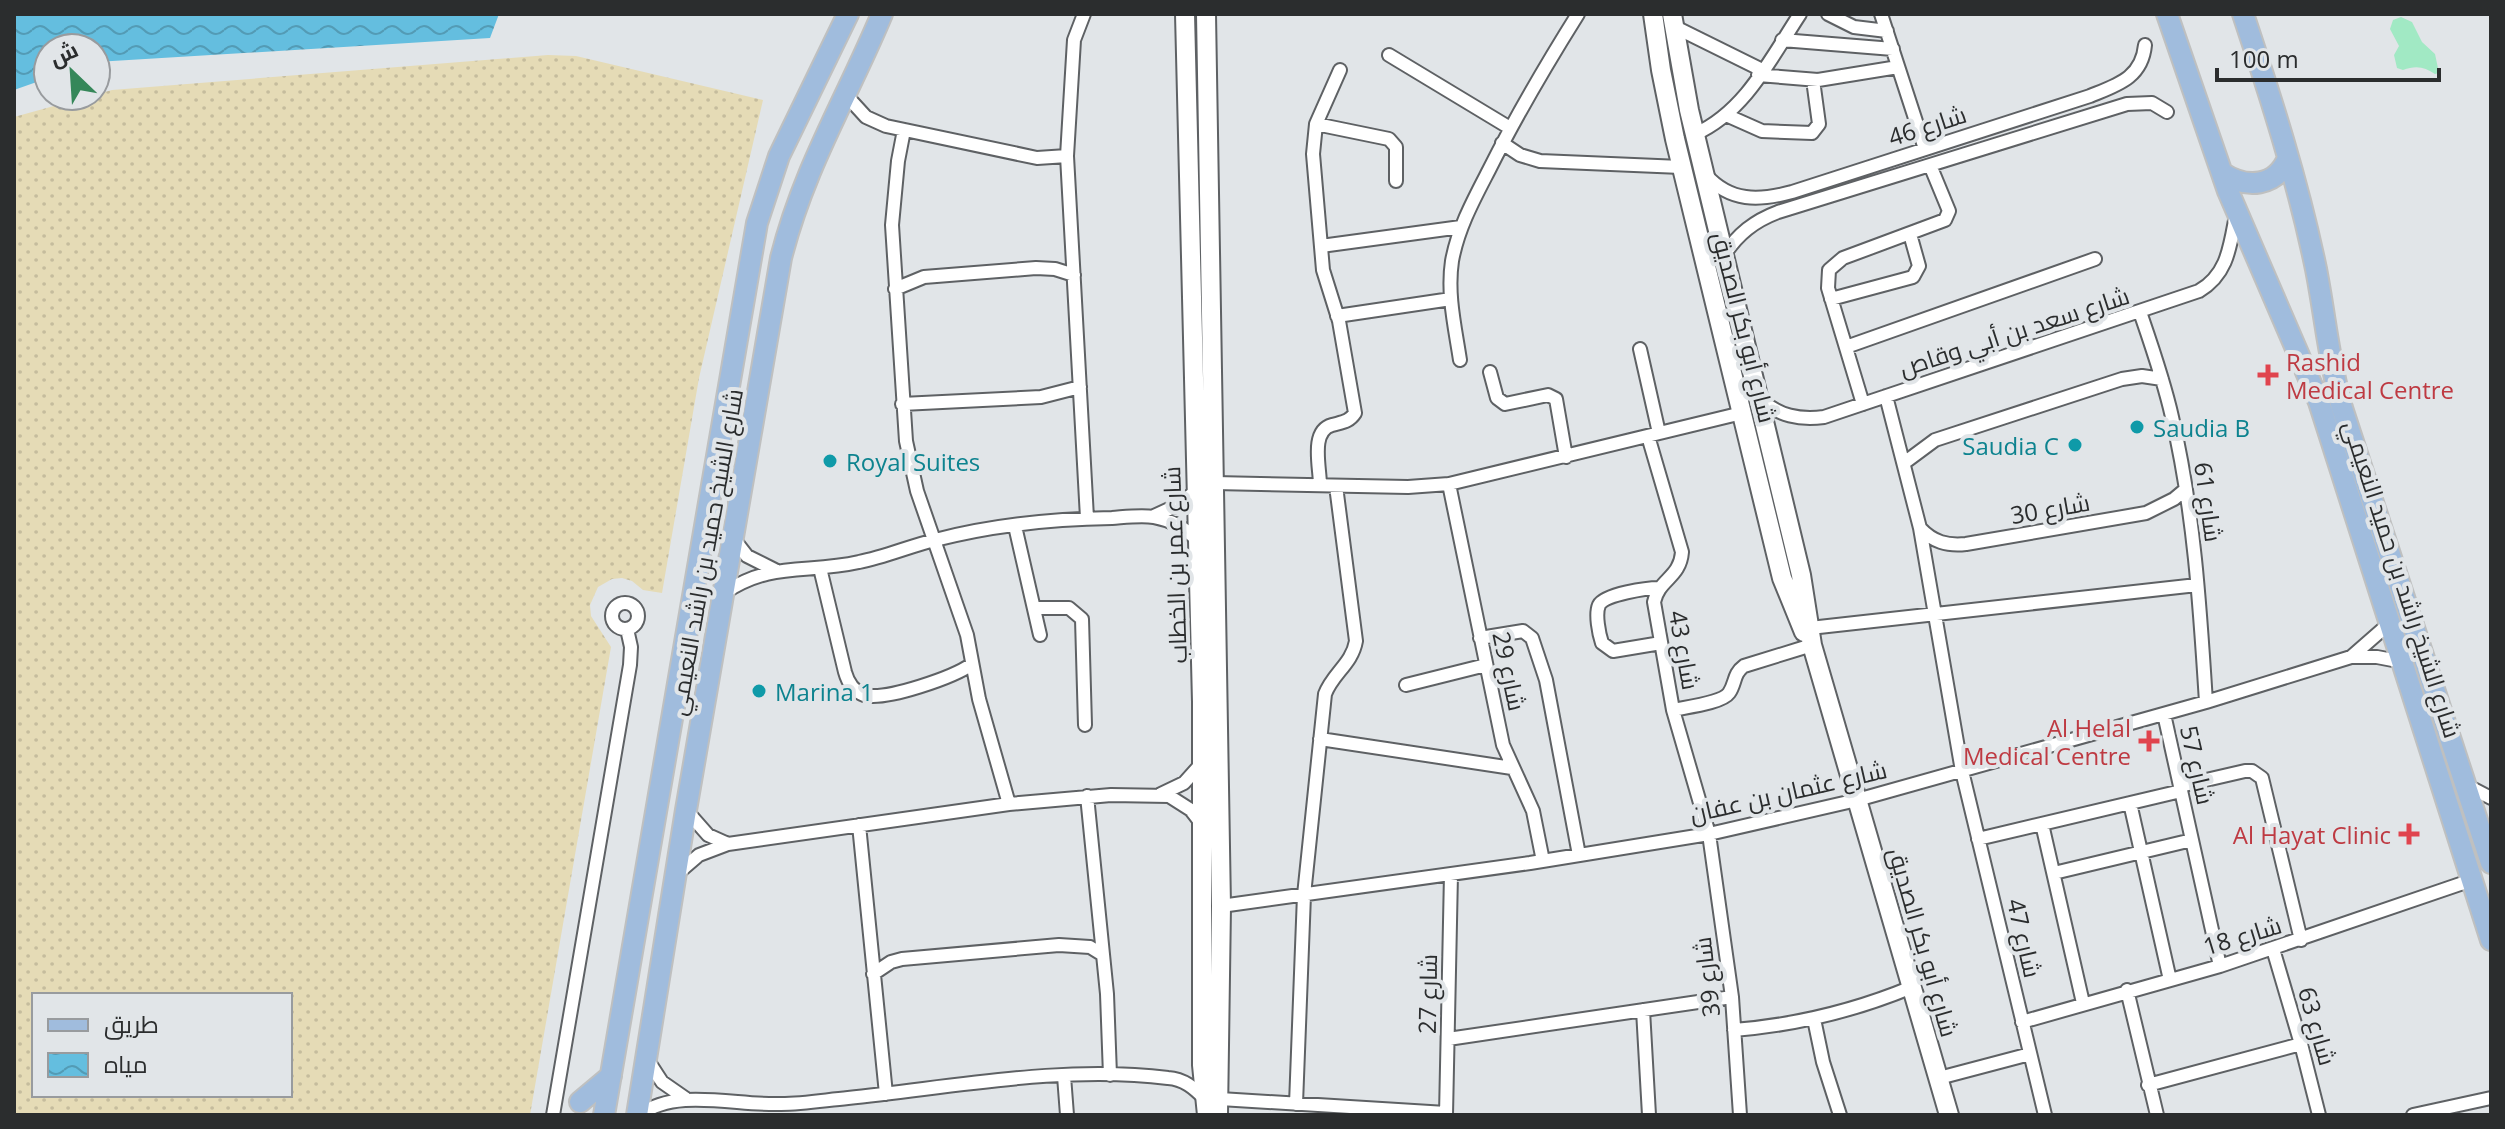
<svg xmlns="http://www.w3.org/2000/svg" width="2505" height="1129" viewBox="0 0 2505 1129" font-family="'Open Sans',Cairo,sans-serif">
	<defs>
		<pattern id="sand-dots" width="8" height="8" patternUnits="userSpaceOnUse" patternTransform="scale(2)"><rect width="8" height="8" fill="#e5dbb6"/><path d="M2 2h.1M6 6h.1" fill="none" stroke="#c5bc9d" stroke-width="1.8" stroke-linecap="round"/></pattern>
		<pattern id="water-waves" width="16" height="10" patternUnits="userSpaceOnUse" patternTransform="scale(2)"><rect width="16" height="10" fill="#64bedf"/><path d="M0 5q4-4 8 0t8 0" fill="none" stroke="#539bb5"/></pattern>
	</defs>
	<rect width="100%" height="100%" fill="#e1e5e8"/>
	<path fill="#a1e9c4" d="M2401 17 2412 22 2422 42 2435 54 2439 73 2435 74C2425 67 2416 65 2403 70L2397 68 2394 55 2399 46 2390 29 2393 20Z"/>
	<path fill="url(#sand-dots)" fill-rule="evenodd" d="M548 55 576 56 763 100 699 378 662 593 643 590 632 581 622 578 612 579 598 587 590 605 591 616 611 647 530 1115H14V117L112 90ZM34 995H290V1095H34Z"/>
	<path fill="url(#water-waves)" d="M14 14H499L490 38 96 62V48H48V78L14 90Z"/>
	<g fill="none" stroke-linecap="round" stroke-linejoin="round">
		<defs>
			<path id="street" d="M1084 14 1074 40 1067 156 1087 518
				M1828 14 1854 27 1887 31
				M1881 14 1925 149
				M1673 26 1762 70
				M1782 40 1893 49
				M1389 55 1510 128
				M1758 75 1818 80 1898 67
				M844 93 866 117 886 126 1037 158 1067 156
				M1726 115 1762 131 1812 133 1819 124 1813 80
				M1316 124 1389 139 1396 147V181
				M904 130 898 161 892 225 906 441 917 491 967 635 979 699 1009 804
				M1695 134C1745 112 1771 58 1800 14
				M1502 143 1520 155 1540 161 1681 167
				M1706 175C1730 202 1759 201 1792 192L2090 96C2117 85 2142 78 2145 45
				M1321 246 1461 227
				M1724 255C1738 234 1754 221 1778 212L2127 104 2152 103 2167 112
				M895 289 924 277 1036 268 1055 269 1074 275
				M1831 299 1913 277 1919 266 1910 234
				M2140 312C2152 347 2164 381 2172 417 2194 511 2200 607 2206 702
				M1337 316 1451 299
				M1846 347 2095 259
				M1640 349 1659 433
				M1460 360C1455 327 1447 294 1452 261 1458 228 1474 199 1489 170 1516 116 1546 65 1578 14
				M1490 372 1497 398 1505 404 1548 395 1556 399 1566 457
				M1886 396 1920 528 1962 771 2045 1115
				M1760 399C1779 416 1799 420 1824 417L2199 291C2228 274 2230 246 2236 215
				M902 404 1041 397 1080 387
				M1863 404 1828 288 1829 270 1843 258 1945 220 1949 211 1930 165
				M1648 436 1682 552C1680 578 1659 579 1654 602L1673 710 1709 834 1732 997 1740 1115
				M1904 463 1935 440 2122 379 2142 376 2162 379
				M1215 483 1408 487 1449 484 1742 413
				M1449 484 1503 745 1533 811 1543 861
				M1320 485C1320 467 1310 431 1332 425 1343 422 1349 422 1355 413L1339 321 1323 270 1313 154 1316 124 1340 70
				M1154 516 1180 504 1196 491
				M1015 526 1040 635
				M1920 528C1933 542 1947 546 1966 544L2146 513 2174 499 2186 489
				M733 538 747 556 775 570
				M820 568 845 672C848 683 853 691 864 695 886 701 954 677 972 664
				M1659 588C1647 588 1605 594 1599 605 1595 614 1599 634 1602 643L1613 651 1661 643
				M724 593C772 561 806 574 859 562 885 557 910 546 935 540 992 525 1053 519 1112 518 1126 517 1141 515 1154 517 1171 520 1185 528 1197 540
				M612 616a13 13 0 1 1 26 0a13 13 0 1 1-26 0Z
				M1035 608H1069L1082 619 1085 725
				M1810 628 2197 585
				M1480 638 1523 631 1532 638 1546 680 1579 855
				M2351 657 2391 622
				M1406 685 1486 665
				M1673 710C1686 707 1722 703 1729 693 1736 683 1733 674 1744 666L1812 645
				M2164 714 2220 966
				M1320 739 1512 768
				M2466 785 2491 798
				M2180 786 2245 771H2252L2262 778 2301 940
				M1161 794 1184 783 1202 763
				M1087 796 1107 994 1110 1075
				M2130 803 2170 980
				M686 810 708 835 728 844
				M2042 824 2083 1003
				M859 825 886 1094
				M1978 839 2181 791
				M678 873 699 855 728 844 1009 804 1111 795 1169 796 1191 810 1201 823
				M2054 873 2192 840
				M1221 906 1530 863 1709 834 1857 800 2206 702 2351 657H2377L2403 662
				M2273 949 2301 1044 2319 1115
				M873 974 891 962 902 959 1059 945 1090 947 1103 955
				M2127 990 2157 1115
				M1643 1010 1649 1115
				M1814 1019 1823 1062 1840 1115
				M2022 1022 2220 966 2472 880
				M1734 1030C1796 1025 1854 1011 1912 987
				M1448 1039 1732 997
				M647 1059 662 1082 685 1098
				M1064 1076 1067 1115
				M1939 1078 2030 1054
				M2148 1085 2301 1044
				M1296 1104 1304 895 1325 694C1333 673 1352 664 1356 641L1336 486
				M553 1115 630 665 631 647 627 629
				M640 1115C676 1087 737 1106 781 1104 804 1104 826 1100 848 1098 954 1087 1062 1065 1168 1078 1184 1079 1194 1088 1204 1098L1446 1113
				M1446 1115 1451 874
				M2413 1115 2491 1098"/>
			<path id="secondary" d="M1185 14 1202 702V1065L1207 1115
				M1206 14 1221 906 1218 1115
				M1653 14 1661 70 1675 139 1752 455 1782 578 1804 632
				M1672 14 1689 110 1801 575 1812 645 1949 1115"/>
			<path id="primary" d="M2167 14 2228 191 2319 402 2491 940
				M2243 14C2271 98 2298 182 2316 269 2325 315 2329 362 2342 408L2491 863
				M2222 173C2247 189 2276 187 2288 158
				M580 1102 611 1076
				M604 1115 757 223 779 156 848 14
				M637 1115 686 810 781 258C804 167 847 98 882 14"/>
		</defs>
		<use href="#street" stroke="#5e6164" stroke-width="16"/>
		<use href="#secondary" stroke="#5e6164" stroke-width="22"/>
		<use href="#primary" stroke="#bfc0c0" stroke-width="24"/>
		<use href="#street" stroke="#fff" stroke-width="12"/>
		<use href="#secondary" stroke="#fff" stroke-width="18"/>
		<use href="#primary" stroke="#a0bcdd" stroke-width="20"/>
	</g>
	<g fill="#e0444e" stroke="#e1e5e8" stroke-width="3">
		<path d="M2264 363h8v8h8v8h-8v8h-8v-8h-8v-8h8z"/>
		<path d="M2145 729h8v8h8v8h-8v8h-8v-8h-8v-8h8z"/>
		<path d="M2405 822h8v8h8v8h-8v8h-8v-8h-8v-8h8z"/>
	</g>
	<g fill="#0f9aa8" stroke="#e1e5e8" stroke-width="3">
		<circle cx="2137" cy="427" r="8"/>
		<circle cx="2075" cy="445" r="8"/>
		<circle cx="830" cy="461" r="8"/>
		<circle cx="759" cy="691" r="8"/>
	</g>
	<g text-anchor="middle" dominant-baseline="central" stroke-width="8" stroke-linejoin="round" paint-order="stroke">
		<g font-size="24" fill="#2b2d2e" stroke="#e1e5e8">
			<text transform="translate(1927 125) rotate(-18)">شارع 46</text>
			<text transform="translate(1745 327) rotate(76)">شارع أبو بكر الصديق</text>
			<text transform="translate(2014 331) rotate(-18)">شارع سعد بن أبي وقاص</text>
			<text transform="translate(2209 502) rotate(82)">شارع 61</text>
			<text transform="translate(2050 508) rotate(-10)">شارع 30</text>
			<text transform="translate(705 552) rotate(-80)">شارع الشيخ حميد بن راشد النعيمي</text>
			<text transform="translate(1174 565) rotate(-92)">شارع عمر بن الخطاب</text>
			<text transform="translate(2403 579) rotate(72)">شارع الشيخ راشد بن حميد النعيمي</text>
			<text transform="translate(1685 650) rotate(80)">شارع 43</text>
			<text transform="translate(1510 671) rotate(78)">شارع 29</text>
			<text transform="translate(2198 765) rotate(77)">شارع 57</text>
			<text transform="translate(1788 791) rotate(-13)">شارع عثمان بن عفان</text>
			<text transform="translate(2242 935) rotate(-17)">شارع 18</text>
			<text transform="translate(2025 938) rotate(77)">شارع 47</text>
			<text transform="translate(1924 942) rotate(74)">شارع أبو بكر الصديق</text>
			<text transform="translate(1706 977) rotate(-97)">شارع 39</text>
			<text transform="translate(1427 994) rotate(-89)">شارع 27</text>
			<text transform="translate(2318 1026) rotate(74)">شارع 63</text>
		</g>
		<g font-size="24" fill="#be3a42" stroke="#e1e5e8" text-anchor="end">
			<text x="2286" y="361" text-anchor="start">Rashid<tspan x="2286" dy="28">Medical Centre</tspan></text>
			<text x="2131" y="727">Al Helal<tspan x="2131" dy="28">Medical Centre</tspan></text>
			<text x="2391" y="834">Al Hayat Clinic</text>
		</g>
		<g font-size="24" fill="#0d838f" stroke="#e1e5e8" text-anchor="start">
			<text x="2153" y="427">Saudia B</text>
			<text x="2059" y="445" text-anchor="end">Saudia C</text>
			<text x="846" y="461">Royal Suites</text>
			<text x="775" y="691">Marina 1</text>
		</g>
	</g>
	<rect width="2505" height="1129" fill="none" stroke="#2b2d2e" stroke-width="32"/>
	<rect x="32" y="993" width="260" height="104" fill="#e1e5e8" stroke="#989b9e" stroke-width="2"/>
	<rect x="48" y="1019" width="40" height="12" fill="#a0bcdd" stroke="#989b9e" stroke-width="2"/>
	<text x="104" y="1033" font-size="24" fill="#2b2d2e">طريق</text>
	<rect x="48" y="1053" width="40" height="24" fill="url(#water-waves)" stroke="#989b9e" stroke-width="2"/>
	<text x="104" y="1073" font-size="24" fill="#2b2d2e">مياه</text>
	<g transform="translate(72 72) rotate(335)"><circle r="38" fill="#e1e5e8" stroke="#989b9e" stroke-width="2"/>
	<path d="M0-6L14 30L0 20L-14 30Z" fill="#358759"/>
	<text y="-12" font-size="22" font-weight="bold" text-anchor="middle" fill="#2b2d2e">ش</text>
	</g>
	<path d="M2217 68v12h222v-12" fill="none" stroke="#2b2d2e" stroke-width="4"/>
	<text x="2229" y="68" font-size="24" fill="#2b2d2e" stroke="#e1e5e8" stroke-width="6" paint-order="stroke">100 m</text>
</svg>
